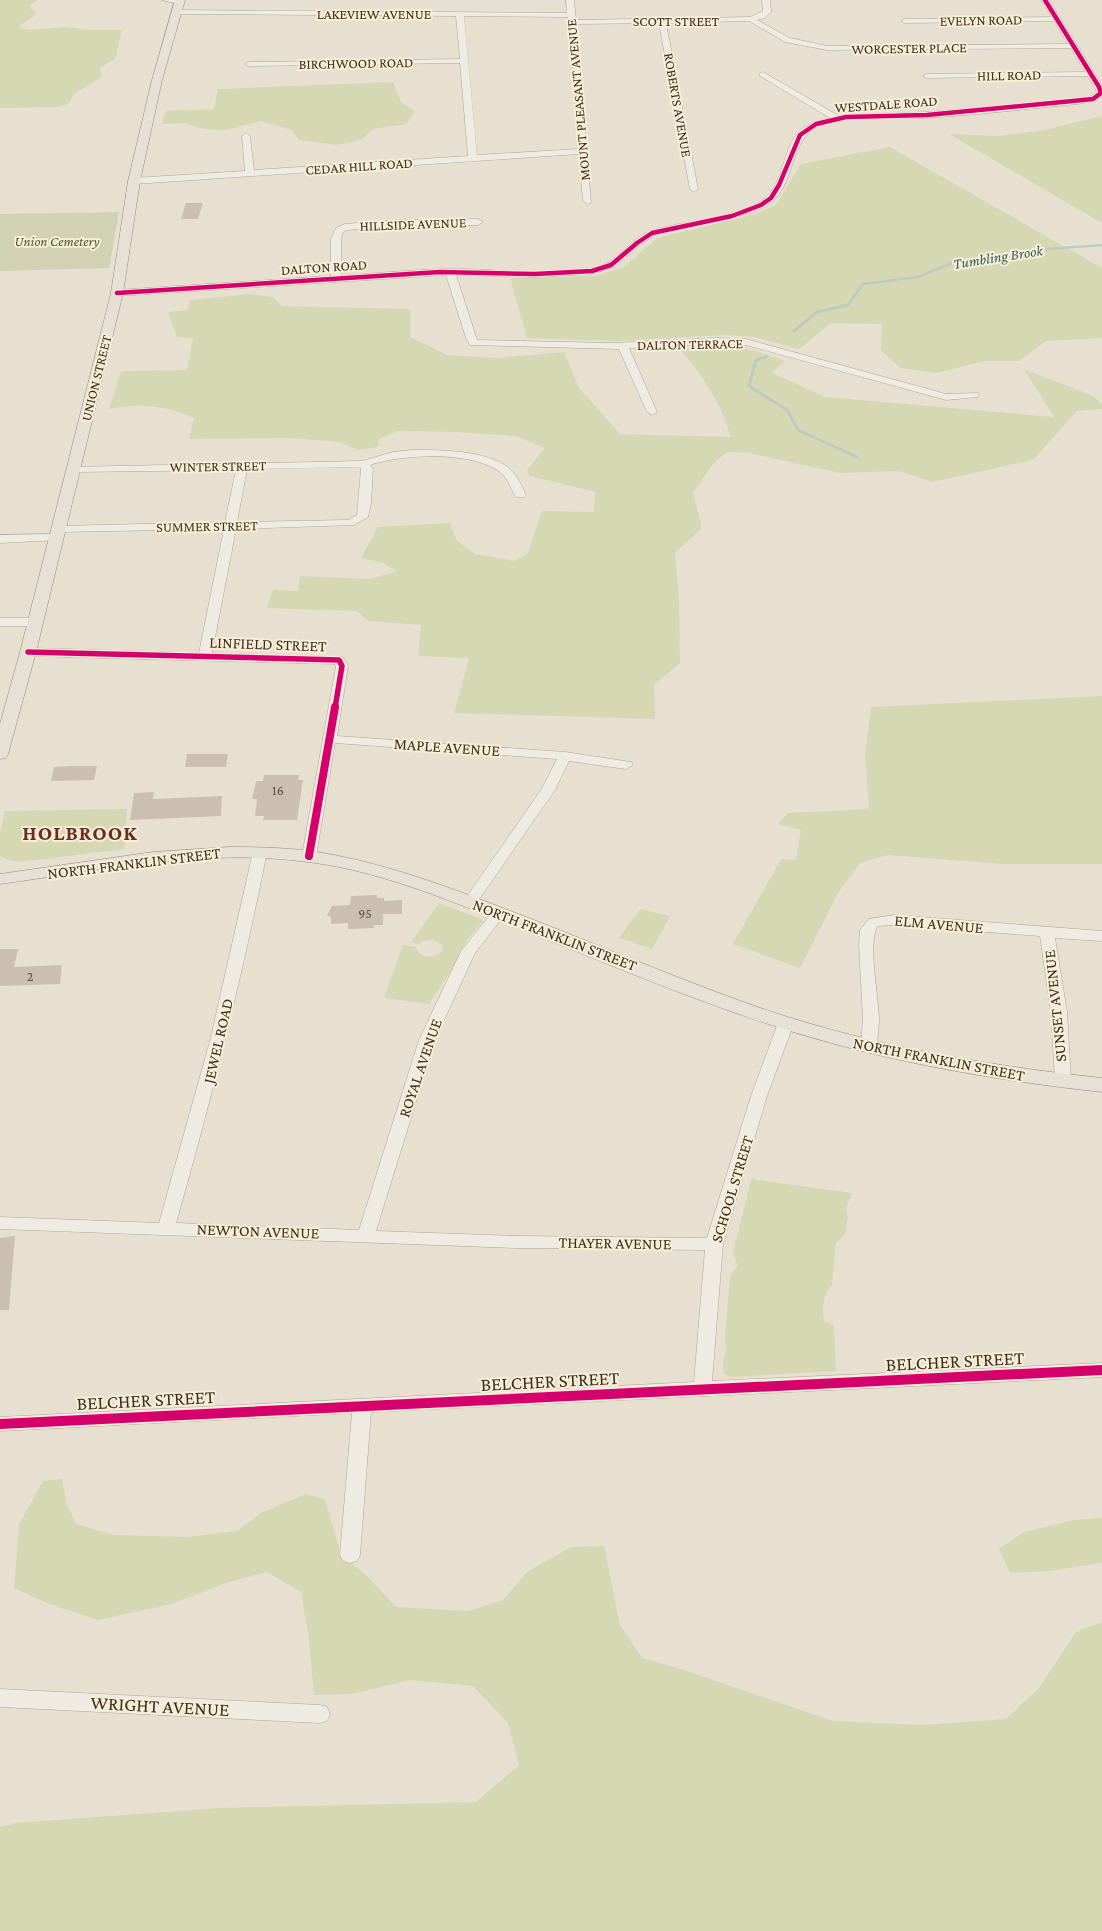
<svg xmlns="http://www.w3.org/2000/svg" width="1102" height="1931" viewBox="0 0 1102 1931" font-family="'Crimson Pro',serif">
	<rect width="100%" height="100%" fill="#e7e0d1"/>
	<path fill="#d6d7b3" d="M0 0H38L30 5 31 9 36 12 33 17 20 25V28L29 30 66 27 90 30H122C119 40 118 49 115 59L101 67 100 72 103 76 74 94 69 103 59 107 0 108Z
		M393 82 401 102 414 111 407 124 373 129 361 140 338 145 299 140 292 130 261 121 226 130 204 129 184 123 162 124 166 111 214 109 218 89Z
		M1102 116V223L949 134 998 136 1045 130Z
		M890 147 1102 268V338L1046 341 1019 361H985L937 373 900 368 881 350 882 324 831 323 799 349 754 337 724 335 620 341 527 338 510 278 594 276 624 267 657 238 756 214 776 205 801 164Z
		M250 294 273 297 282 306 410 309V337L447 355 498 358 564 352 579 388 620 434 731 437C722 405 702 374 680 349L734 347 756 351 785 361 772 373 825 397 1054 417 1024 369 1093 396 1102 404V409L1077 411 1033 460 932 482 899 471 840 473 749 453 727 452 712 465 693 493 702 528 675 553 679 600 680 663 654 685 655 719 454 713 469 658 418 656 421 625 368 621 357 611 267 608 273 590 298 591 300 576 371 579 397 571 383 563 361 558 378 527 450 523 457 541 475 554 514 561 528 553 542 511 594 512 595 492 530 476 527 470 545 448 516 436 456 432 397 431 379 439 378 447 358 450 339 442 290 438 189 439 194 418C163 405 141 403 109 409L121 371 187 370 193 338 177 337 168 312 188 310 190 300Z
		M1102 696V864H1001L888 855 860 863 838 893 800 968 733 944 781 859 796 860 801 830 778 824 788 813 869 809 865 754 871 707Z
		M127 809 124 849 20 862 10 861 0 856V832L5 811Z
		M439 903 484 920 467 940 454 966 429 1004 384 998 403 945 416 947C420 959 433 959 442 951L443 946 434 940 423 941 419 944 411 942Z
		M640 909 670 916 652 949 619 938Z
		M752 1177 757 1180 852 1193 846 1208 848 1218 845 1234 836 1243 832 1285C823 1293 822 1309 824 1321L834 1325 836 1371 729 1377 724 1374 723 1361 726 1352 725 1337 730 1276 738 1265 733 1254 735 1244Z
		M62 1479 67 1504 76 1524 114 1535 188 1537 237 1531 261 1513 305 1494 325 1499 341 1555 367 1576 396 1607 468 1611 503 1600 527 1572 571 1547 604 1546 620 1625 642 1658 684 1670 833 1721 922 1725 1006 1719 1039 1688 1076 1632 1102 1622V1931H0V1827L16 1823 218 1808 476 1802 519 1765 508 1723 473 1686 410 1680 352 1694 314 1695 309 1639 301 1592 267 1572 229 1582 171 1604 98 1620 49 1604 14 1588 19 1524 43 1481Z
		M1102 1518V1563L1048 1571 1010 1573 999 1549 1024 1532 1074 1520Z"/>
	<path fill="#d1d1b3" d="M119 212 109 268 0 271V214Z"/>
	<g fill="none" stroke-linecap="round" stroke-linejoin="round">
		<path stroke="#bcccc2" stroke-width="2.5" d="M842 306 848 305 863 284 918 277 952 263 990 261 1034 250 1102 245"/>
		<path stroke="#bcccc2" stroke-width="3" d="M794 331 817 312 848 305
			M766 357 756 360 749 386 787 410 798 430 857 457"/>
	</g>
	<path fill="#cbbfb2" d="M186 203H203L198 219H181Z
		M187 754H228L226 767H185Z
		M72 766H97L94 780 51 781 54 767Z
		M264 775H299L298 780H303L297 820H263L264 816H255L257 799H252L256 781H263Z
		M154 792 153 799 222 796 221 816 130 820 134 793Z
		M377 895V898H384V901L402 900V914H383V925H374V928L348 929V923L331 924V917L327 915 332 906 350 905 351 896Z
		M0 949H18L14 967 62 965 60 984 0 986Z
		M15 1236 9 1310H0V1238Z"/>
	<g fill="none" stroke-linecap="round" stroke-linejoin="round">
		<defs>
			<path id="minor" d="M162 0H180L183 2 179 4Z
				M566 0H574L576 20 750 17 763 11 762 0H770L771 12 765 18 757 20 790 38 827 46 1068 44 1054 21 905 23 901 21 905 19 1052 17 1041 0H1049L1102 85V96L1096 101 1077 104C1027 109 976 115 926 118 898 119 841 114 817 127 790 142 795 179 774 200 768 206 759 210 751 213L655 235 640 245 615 267 592 274 535 277 456 275 477 340 613 343 715 338 746 339 946 394 978 393 979 395 978 397 946 400 746 345 715 344 629 348 657 412 652 415 647 412 619 349 470 345 466 338 446 275 117 296 112 293 117 290 331 276V239L336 228 345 224 399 220 478 219 483 222 478 225 399 226 347 230 343 232 341 239V276C380 273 419 269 458 269 502 269 555 278 598 267 620 261 631 236 654 230 687 220 725 220 756 204 785 190 780 154 797 134 805 124 818 121 830 118L760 76 759 74 763 72 839 116 927 112 1077 100 1090 97 1097 92 1088 76 927 78 923 76 927 74 1085 72 1071 48 827 50 785 42 749 21 666 23 698 189 694 192 690 189 659 23 576 24 591 203 588 204 583 201 579 154 134 184 130 181 134 178 245 171 242 136 246 133 250 136 254 170 468 156 460 63 249 66 245 64 249 62 460 59 456 16 177 14H174V10L567 13ZM464 16 568 17 579 149 477 155Z
				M413 450C441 450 486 450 509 468 517 475 522 486 526 495L524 497H516C511 490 509 480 502 474 476 450 401 454 370 465L373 469 371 503 368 517 354 525 236 529 212 653 343 657 348 666 337 736 565 752 631 762 633 765 626 769 569 761 555 790 475 905H465L463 902 541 790 557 759 335 743 316 856 314 859H304L302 856 336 666 335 664 28 656 22 652 28 648 199 653 224 529 59 532 53 529 59 526 225 522 236 470 73 472 67 469 69 467 362 461 393 452ZM360 467 361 469 357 515 348 520 237 522 247 469Z
				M56 534 62 538 60 540 0 543V535Z
				M0 618H36L42 622 36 626H0Z
				M260 848 265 849 267 852C242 977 211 1101 176 1223L359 1230 419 1040 461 951 494 910H504L506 913 475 953 435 1040 376 1231 516 1236 707 1238 751 1096 778 1023 781 1019H791L794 1023 767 1096 723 1244 712 1381 1102 1363V1377L371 1412 360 1555 357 1561 350 1563 343 1561 340 1555 352 1413 0 1431V1417L694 1382 705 1250 516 1248 0 1229V1217L159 1223 210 1041 253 852 255 849Z
				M894 915 1102 931V941L1055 938 1067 1012 1071 1080 1069 1084 1063 1085 1057 1084 1055 1080 1051 1012 1040 936 894 925 878 926C867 939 879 1000 879 1019 879 1029 877 1038 877 1047L875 1051 869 1052 863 1051 861 1047 863 1019 859 945 860 930 869 919Z
				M0 1689 320 1705 327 1707 330 1714 327 1721 320 1723 0 1707Z"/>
			<path id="major" d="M175 0H185L162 80 140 181 123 293 36 652 8 754 6 758 0 759V724L20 652 111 293 128 181 152 80Z
				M230 847C265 847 300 848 334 855 391 866 446 886 500 907 582 938 663 973 746 1003 861 1044 981 1065 1102 1078V1092C992 1080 883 1061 777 1027 659 989 545 936 429 893 389 879 350 867 308 862 205 848 102 870 0 884V874L153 852Z"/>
		</defs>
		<use href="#minor" stroke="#ada599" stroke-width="1"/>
		<use href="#major" stroke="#928b80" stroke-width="1"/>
		<use href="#minor" fill="#efebe3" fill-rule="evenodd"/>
		<use href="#major" fill="#e6e1d4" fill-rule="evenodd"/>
		<defs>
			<path id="cycleway-far3" d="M117 293 440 272 535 274 592 271 611 265 637 243 652 233 732 216 761 205 771 198 779 185 800 135 816 124 846 117 927 115 1093 99 1101 93 1099 87 1045 0"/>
			<path id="cycleway-far2" d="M28 652 339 660 342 666 335 708"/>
			<path id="cycleway-far1" d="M309 856 335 707"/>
			<path id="cycleway" d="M0 1424 1102 1370"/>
		</defs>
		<use href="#cycleway-far3" stroke="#f7eed8" stroke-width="6"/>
		<use href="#cycleway-far2" stroke="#f7eed8" stroke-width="8"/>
		<use href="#cycleway-far1" stroke="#f7eed8" stroke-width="11"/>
		<use href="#cycleway" stroke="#f7eed8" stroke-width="13"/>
		<use href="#cycleway-far3" stroke="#d6006c" stroke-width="4.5"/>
		<use href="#cycleway-far2" stroke="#d6006c" stroke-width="5.5"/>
		<use href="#cycleway-far1" stroke="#d6006c" stroke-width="8"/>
		<use href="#cycleway" stroke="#d6006c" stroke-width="10"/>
	</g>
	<g text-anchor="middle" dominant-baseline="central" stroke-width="4" stroke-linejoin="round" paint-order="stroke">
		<g font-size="14" fill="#3d2e20" stroke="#f7eed8">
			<text x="374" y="14">LAKEVIEW AVENUE</text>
			<text transform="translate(981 20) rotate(-1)">EVELYN ROAD</text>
			<text x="676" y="21">SCOTT STREET</text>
			<text transform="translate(909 48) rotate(-1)">WORCESTER PLACE</text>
			<text transform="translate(356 63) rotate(-1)">BIRCHWOOD ROAD</text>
			<text transform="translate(1009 75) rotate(-1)">HILL ROAD</text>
			<text transform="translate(578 100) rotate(-95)">MOUNT PLEASANT AVENUE</text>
			<text transform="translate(886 104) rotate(-4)">WESTDALE ROAD</text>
			<text transform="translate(678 105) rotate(80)">ROBERTS AVENUE</text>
			<text transform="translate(359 166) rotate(-4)">CEDAR HILL ROAD</text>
			<text transform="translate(413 224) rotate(-2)">HILLSIDE AVENUE</text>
			<text transform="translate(324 267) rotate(-4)">DALTON ROAD</text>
			<text transform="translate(690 344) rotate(-1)">DALTON TERRACE</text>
			<text transform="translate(96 378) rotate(-76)">UNION STREET</text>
			<text transform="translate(218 466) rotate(-1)">WINTER STREET</text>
			<text transform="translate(207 526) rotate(-1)">SUMMER STREET</text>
		</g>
		<g font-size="14" font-style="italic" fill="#4d5a26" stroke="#f7eed8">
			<text x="57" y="241">Union Cemetery</text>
		</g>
		<g font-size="14" fill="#605244">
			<text x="278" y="790">16</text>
			<text x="365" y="913">95</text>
			<text x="30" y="976">2</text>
		</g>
		<g font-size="15" font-style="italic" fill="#2f5d5a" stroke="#f7eed8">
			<text transform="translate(998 257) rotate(-9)">Tumbling Brook</text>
		</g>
		<g font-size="16" fill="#3d2e20" stroke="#f7eed8">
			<text transform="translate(268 644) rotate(2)">LINFIELD STREET</text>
			<text transform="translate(447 747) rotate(4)">MAPLE AVENUE</text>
			<text transform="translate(134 863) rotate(-7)">NORTH FRANKLIN STREET</text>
			<text transform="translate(939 924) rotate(5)">ELM AVENUE</text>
			<text transform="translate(555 935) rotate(21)">NORTH FRANKLIN STREET</text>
			<text transform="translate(1055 1006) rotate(-96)">SUNSET AVENUE</text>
			<text transform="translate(218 1041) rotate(-77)">JEWEL ROAD</text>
			<text transform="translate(939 1059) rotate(11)">NORTH FRANKLIN STREET</text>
			<text transform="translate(420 1068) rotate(-71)">ROYAL AVENUE</text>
			<text transform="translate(732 1189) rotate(-73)">SCHOOL STREET</text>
			<text transform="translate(258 1231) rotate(2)">NEWTON AVENUE</text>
			<text transform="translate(615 1243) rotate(1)">THAYER AVENUE</text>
		</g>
		<g font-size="19" fill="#3d2e20" stroke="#f7eed8">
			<text transform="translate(955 1361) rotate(-3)">BELCHER STREET</text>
			<text transform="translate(550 1381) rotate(-3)">BELCHER STREET</text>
			<text transform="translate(146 1400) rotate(-3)">BELCHER STREET</text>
			<text transform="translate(160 1706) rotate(3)">WRIGHT AVENUE</text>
		</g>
		<g font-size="21" font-weight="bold" letter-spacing="1" fill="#6b2e1e" stroke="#f7eed8">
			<text x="80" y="833">HOLBROOK</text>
		</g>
	</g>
</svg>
